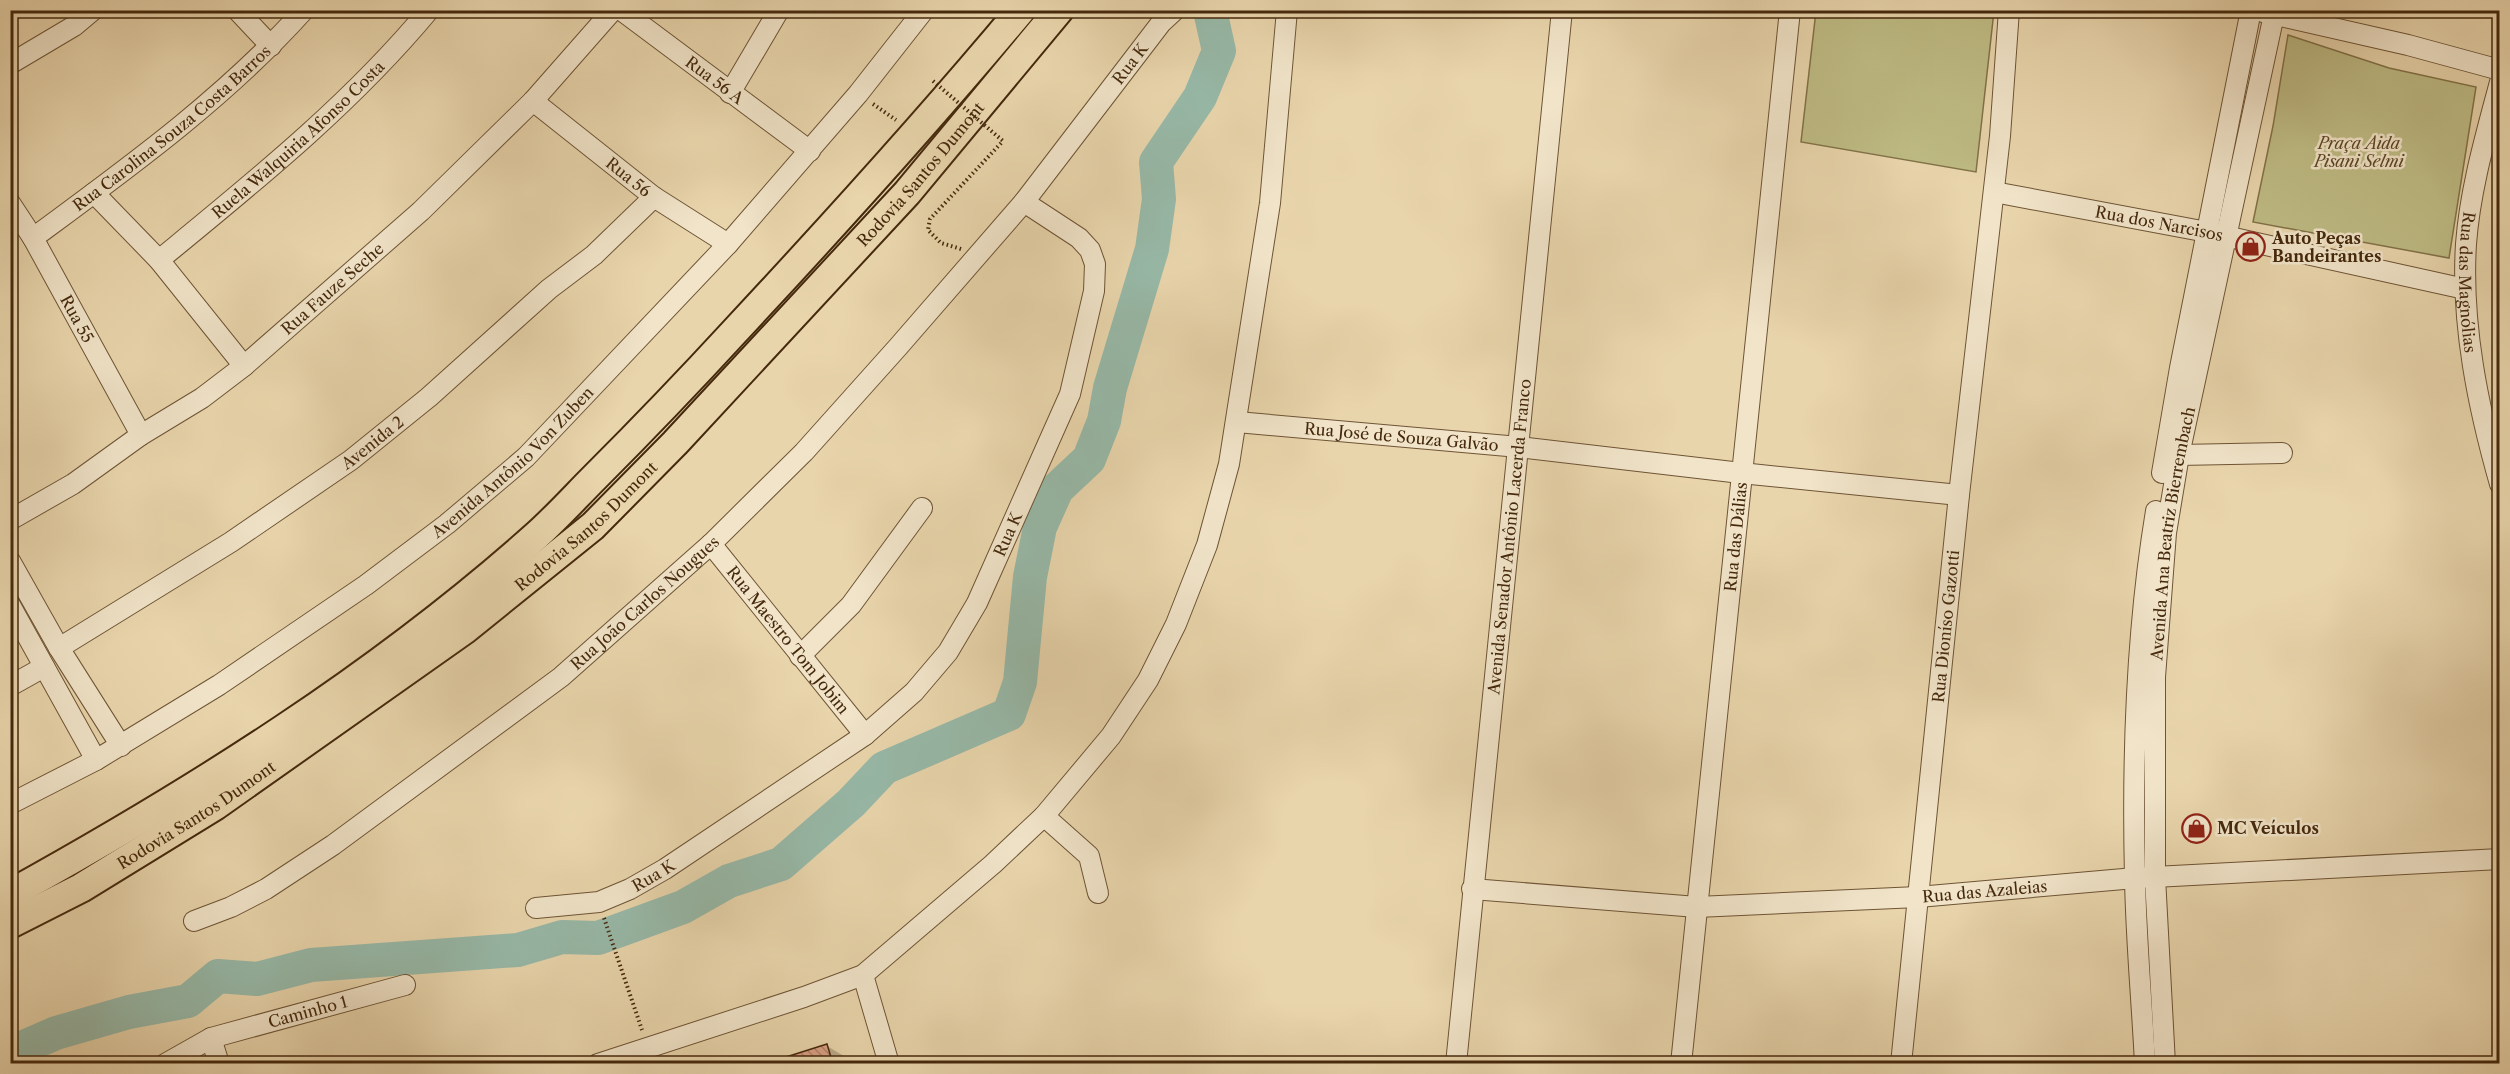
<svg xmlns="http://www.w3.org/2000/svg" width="2510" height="1074" viewBox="0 0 2510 1074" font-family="'Libre Caslon Text',serif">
	<defs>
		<pattern id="building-back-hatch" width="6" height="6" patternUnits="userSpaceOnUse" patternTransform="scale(1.5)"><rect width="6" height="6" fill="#daa186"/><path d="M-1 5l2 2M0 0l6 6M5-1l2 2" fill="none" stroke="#b3836c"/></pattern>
	</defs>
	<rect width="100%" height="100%" fill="#e9d5ac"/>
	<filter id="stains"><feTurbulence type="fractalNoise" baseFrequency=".00333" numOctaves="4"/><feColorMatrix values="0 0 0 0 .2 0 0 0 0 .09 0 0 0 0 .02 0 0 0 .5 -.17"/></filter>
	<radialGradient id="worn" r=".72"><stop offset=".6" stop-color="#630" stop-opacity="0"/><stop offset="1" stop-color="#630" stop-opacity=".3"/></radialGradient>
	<path fill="#bebb84" stroke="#827248" stroke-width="1.5" d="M1816 11H1994L1976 172 1801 142Z
		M2288 35 2389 68 2476 87 2449 258 2253 222 2273 126Z"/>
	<path fill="#0003" d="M827 1046 849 1059 851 1064H769Z"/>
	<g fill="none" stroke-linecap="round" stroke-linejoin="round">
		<path stroke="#97b9a8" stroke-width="34" d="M10 1056 17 1050 56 1033 129 1012 188 1001 218 976 257 979 311 965 518 950 562 937 598 938 683 907 729 881 781 864 851 803 884 768 1009 714 1020 682 1030 577 1040 527 1057 489 1089 459 1104 421 1110 388 1152 249 1159 199 1156 162 1200 97 1219 51 1211 15"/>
	</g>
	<path fill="url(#building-back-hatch)" stroke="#45290d" stroke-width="1.5" d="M827 1044 833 1064H764Z"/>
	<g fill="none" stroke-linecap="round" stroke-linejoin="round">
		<defs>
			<g id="minor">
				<path d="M237 10 271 46"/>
				<path id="s1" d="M621 10 810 151"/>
				<path d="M2263 12 2408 45 2500 70"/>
				<path d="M10 64 74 26 93 10"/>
				<path id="s2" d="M2500 82C2486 135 2470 189 2466 244 2461 324 2478 407 2500 484"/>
				<path d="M730 93 779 10"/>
				<path id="s3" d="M533 101 654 197 728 244"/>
				<path id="s4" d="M1994 192 2207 232 2465 289"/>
				<path d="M94 193 159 260 244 366"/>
				<path id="s5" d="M10 203 33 238 141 435"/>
				<path id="s6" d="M33 238C128 168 225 98 304 10"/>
				<path id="s7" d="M159 260C254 182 350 105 429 10"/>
				<path id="s8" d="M1237 422 1519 447 1741 473 1959 495"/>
				<path d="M2179 455 2282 453"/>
				<path d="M2162 473 2180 368 2251 10"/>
				<path id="s9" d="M10 520 73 484 141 435 202 398 244 366 421 211 533 101 613 10"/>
				<path id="s10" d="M711 544 865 735"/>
				<path d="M10 561 59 648 121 746"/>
				<path d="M10 605 96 760"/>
				<path id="s11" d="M59 648 231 542 351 460 429 397 549 289 594 255 654 197"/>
				<path d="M800 656 851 605 922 508"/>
				<path d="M10 686 44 667"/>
				<path id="s12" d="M10 804 96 760 219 685 366 585 447 524 526 457 728 244 858 94 924 10"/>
				<path d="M1044 816 1089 856 1098 893"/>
				<path id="s13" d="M1472 889 1697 907 1918 897 2135 878 2500 859"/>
				<path id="s14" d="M536 908 599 902 630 889 665 869 865 735 914 692 948 652 977 603 1070 394 1094 291 1095 264 1090 250 1079 238 1024 202"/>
				<path id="s15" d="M194 921 231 907 266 889 333 845 561 677 711 544 804 452 898 347 1024 202 1161 23 1175 10"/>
				<path d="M863 975 889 1064"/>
				<path d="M211 1038 219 1064"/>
				<path id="s16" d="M165 1064 211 1038 405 985"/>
				<path d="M598 1064 804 997 863 975 993 864 1044 816 1111 736 1148 680 1176 624 1207 545 1229 464 1270 203 1287 10"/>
				<path id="s17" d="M1456 1064 1562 10"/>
				<path id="s18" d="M1681 1064 1790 10"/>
				<path id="s19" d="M1901 1064 1959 495 2000 136 2009 10"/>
				<path d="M2145 1064C2142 1002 2136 940 2135 878 2132 755 2136 632 2156 511"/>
				<path id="s20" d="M2165 1064 2155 877V677L2166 533 2179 455 2275 10"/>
			</g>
			<g id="highway">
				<path d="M10 894C196 791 379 676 537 535 557 517 576 496 595 477 643 429 690 380 736 330 833 226 929 120 1021 10"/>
				<path id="s21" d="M10 924 81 888 216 805 464 630 593 526 675 443 907 193 1059 10"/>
			</g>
		</defs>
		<use href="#minor" stroke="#6e5435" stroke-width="22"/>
		<use href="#highway" stroke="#45290d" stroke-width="32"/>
		<path stroke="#45290d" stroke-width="4" stroke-dasharray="1.5 3" stroke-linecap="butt" d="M873 104 896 120
			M961 249 941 243 928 230 930 219 1003 141
			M604 918 642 1030"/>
		<use href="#minor" stroke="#f1e4c9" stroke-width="20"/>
		<use href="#highway" stroke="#e9d5ac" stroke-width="28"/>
		<path stroke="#45290d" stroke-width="4" stroke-dasharray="1.5 3" stroke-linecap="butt" d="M933 81 1003 141"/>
	</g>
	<defs>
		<symbol id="shop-ring" viewBox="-11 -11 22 22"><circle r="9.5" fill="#f1e4c9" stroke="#8f2418" stroke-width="1.5"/><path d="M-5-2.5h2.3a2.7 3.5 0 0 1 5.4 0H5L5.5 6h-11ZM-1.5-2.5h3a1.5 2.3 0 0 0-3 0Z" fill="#8f2418"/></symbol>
	</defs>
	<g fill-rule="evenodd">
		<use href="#shop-ring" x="2234" y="230" width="33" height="33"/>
		<use href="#shop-ring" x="2180" y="812" width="33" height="33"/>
	</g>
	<g text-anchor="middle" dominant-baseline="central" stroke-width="5" stroke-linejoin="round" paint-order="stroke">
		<g font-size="16" fill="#45290d" stroke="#f1e4c9">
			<text stroke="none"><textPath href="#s15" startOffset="1281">Rua K</textPath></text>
			<text stroke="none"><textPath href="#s1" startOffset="117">Rua 56 A</textPath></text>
			<text stroke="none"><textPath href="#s6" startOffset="177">Rua Carolina Souza Costa Barros</textPath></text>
			<text stroke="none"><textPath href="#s7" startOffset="184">Ruela Walquiria Afonso Costa</textPath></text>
			<text stroke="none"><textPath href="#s21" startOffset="1188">Rodovia Santos Dumont</textPath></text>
			<text stroke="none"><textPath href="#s3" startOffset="122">Rua 56</textPath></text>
			<text stroke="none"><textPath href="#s4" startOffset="168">Rua dos Narcisos</textPath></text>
			<text stroke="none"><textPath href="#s2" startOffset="204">Rua das Magnólias</textPath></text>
			<text stroke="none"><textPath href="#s9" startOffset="398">Rua Fauze Seche</textPath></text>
			<text stroke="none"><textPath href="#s5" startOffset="134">Rua 55</textPath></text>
			<text stroke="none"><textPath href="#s8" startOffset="165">Rua José de Souza Galvão</textPath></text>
			<text stroke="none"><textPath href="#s11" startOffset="375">Avenida 2</textPath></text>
			<text stroke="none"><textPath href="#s12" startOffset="610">Avenida Antônio Von Zuben</textPath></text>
			<text stroke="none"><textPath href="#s21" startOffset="702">Rodovia Santos Dumont</textPath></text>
			<text stroke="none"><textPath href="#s20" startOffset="532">Avenida Ana Beatriz Bierrembach</textPath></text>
			<text stroke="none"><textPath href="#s14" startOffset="628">Rua K</textPath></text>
			<text stroke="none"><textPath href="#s17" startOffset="530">Avenida Senador Antônio Lacerda Franco</textPath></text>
			<text stroke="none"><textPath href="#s18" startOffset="530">Rua das Dálias</textPath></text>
			<text stroke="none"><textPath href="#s15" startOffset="554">Rua João Carlos Nougues</textPath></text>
			<text stroke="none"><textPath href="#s19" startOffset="440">Rua Dioníso Gazotti</textPath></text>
			<text stroke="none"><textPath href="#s10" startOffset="123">Rua Maestro Tom Jobim</textPath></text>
			<text stroke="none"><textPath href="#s21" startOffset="216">Rodovia Santos Dumont</textPath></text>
			<text stroke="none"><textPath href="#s14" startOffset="124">Rua K</textPath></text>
			<text stroke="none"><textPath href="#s13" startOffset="514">Rua das Azaleias</textPath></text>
			<text stroke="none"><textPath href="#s16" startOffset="153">Caminho 1</textPath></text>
		</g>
		<g font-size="16" font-style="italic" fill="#5d4625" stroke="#f1e4c9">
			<text x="2359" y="143">Praça Aida<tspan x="2359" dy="18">Pisani Selmi</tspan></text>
		</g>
		<g font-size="16" font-weight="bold" fill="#45290d" stroke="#f1e4c9" text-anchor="start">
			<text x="2272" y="238">Auto Peças<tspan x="2272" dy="18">Bandeirantes</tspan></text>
			<text x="2217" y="828">MC Veículos</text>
		</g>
	</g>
	<rect width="2510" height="1074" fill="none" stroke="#e9d5ac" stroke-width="36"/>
	<rect x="12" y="12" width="2486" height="1050" fill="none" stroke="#45290d" stroke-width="3"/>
	<rect x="18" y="18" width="2474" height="1038" fill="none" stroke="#45290d" stroke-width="1.5"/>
	<rect width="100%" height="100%" filter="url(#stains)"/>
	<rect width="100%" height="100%" fill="url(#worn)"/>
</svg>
